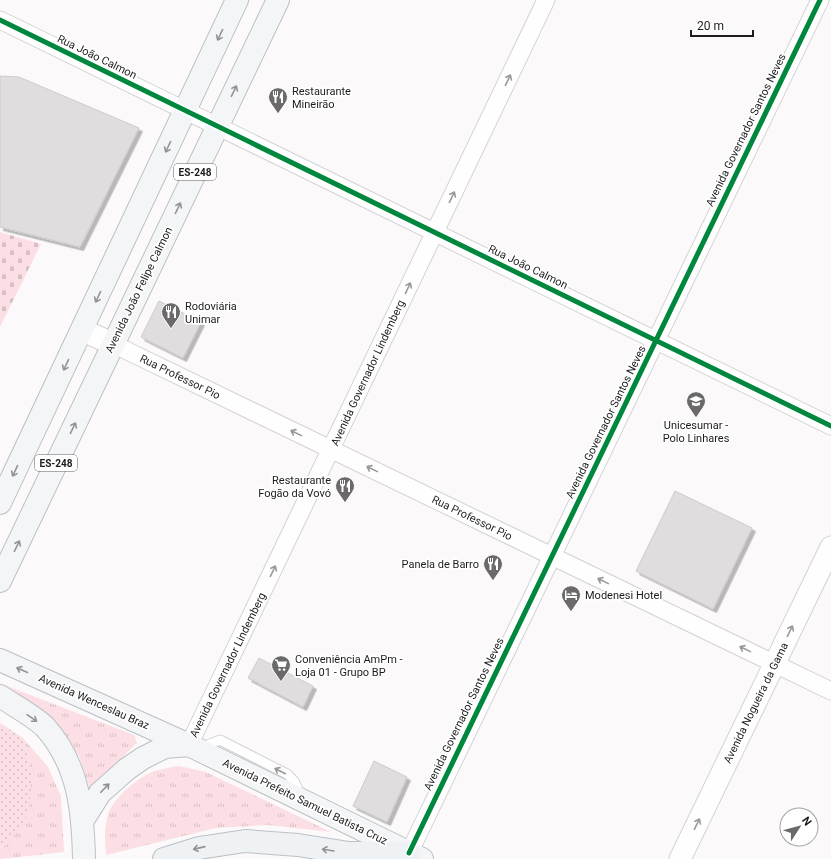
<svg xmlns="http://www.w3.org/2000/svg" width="831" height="859" viewBox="0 0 831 859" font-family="Roboto,sans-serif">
	<defs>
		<pattern id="grass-tufts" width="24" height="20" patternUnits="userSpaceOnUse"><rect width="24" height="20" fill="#fbdfe5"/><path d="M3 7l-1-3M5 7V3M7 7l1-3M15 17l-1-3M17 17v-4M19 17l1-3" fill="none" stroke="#d7bfc4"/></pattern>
		<pattern id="cemetery-stones" width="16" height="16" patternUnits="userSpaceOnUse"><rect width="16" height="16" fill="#fbdfe5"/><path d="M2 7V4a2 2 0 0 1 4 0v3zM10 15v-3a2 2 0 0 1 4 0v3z" fill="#d7bfc4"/></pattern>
		<pattern id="park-dots" width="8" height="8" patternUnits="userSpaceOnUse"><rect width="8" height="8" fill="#fbdfe5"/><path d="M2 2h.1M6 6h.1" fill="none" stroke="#d7bfc4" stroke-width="1.8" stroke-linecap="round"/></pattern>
		<filter id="shadow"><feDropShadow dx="3.5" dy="3.5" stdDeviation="0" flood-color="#0004"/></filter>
	</defs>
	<rect width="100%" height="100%" fill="#fcf9fa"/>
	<path fill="url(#grass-tufts)" d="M7 686 134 735 137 743 90 789 79 756 56 722Z
		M23 738 48 767 61 796 64 852 0 859V848L8 844 32 774Z
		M179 766 206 772 331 832 267 825 216 828 106 855C105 842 104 828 108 815 112 799 139 776 155 771 162 769 171 767 179 766Z"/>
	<path fill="url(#cemetery-stones)" d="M0 232 41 244 0 327Z"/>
	<path fill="url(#park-dots)" d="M0 723 23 738 32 774 29 813 8 844 0 848Z"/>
	<path fill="#dfdddd" stroke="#cdcbcb" filter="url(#shadow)" d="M0 76 19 77 139 128 80 247 0 227Z
		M159 301 201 322 183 358 141 337Z
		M675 491 752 528 713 609 636 571Z
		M259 658 313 686 303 707 248 678Z
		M374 761 407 777 387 822 353 806Z"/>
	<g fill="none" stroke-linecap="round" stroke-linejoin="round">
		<defs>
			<path id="service" d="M200 748 220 740 287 774 294 781 301 796"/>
			<path id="minor" d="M0 20 831 426
				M113 344 831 691
				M189 745 546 0
				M409 853 820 0"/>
			<path id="tertiary" d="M680 859 831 547"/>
			<path id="secondary" d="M82 330 113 344"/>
			<path id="primary" d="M0 503 237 0
				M0 581 278 0
				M0 660 189 745 422 859
				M0 696C13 705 34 716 45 727 79 765 83 811 84 859
				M83 820 100 793 127 769 143 758 165 747 189 745"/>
			<path id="trunk" d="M164 859 199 848 245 841 298 845 349 853H409"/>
		</defs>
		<use href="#service" stroke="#d5d2d3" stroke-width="11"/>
		<use href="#minor" stroke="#d5d2d3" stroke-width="19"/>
		<use href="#tertiary" stroke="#d5d2d3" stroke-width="23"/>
		<use href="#secondary" stroke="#d5d2d3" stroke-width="24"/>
		<use href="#primary" stroke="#bcc0c4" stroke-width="24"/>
		<use href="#trunk" stroke="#bcc0c4" stroke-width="24"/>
		<use href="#service" stroke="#fffefe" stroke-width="9"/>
		<use href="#minor" stroke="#fffefe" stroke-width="17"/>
		<use href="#tertiary" stroke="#fffefe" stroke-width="21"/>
		<use href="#secondary" stroke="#fffefe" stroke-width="22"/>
		<use href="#primary" stroke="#f3f5f7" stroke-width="22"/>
		<use href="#trunk" stroke="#eef2f4" stroke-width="22"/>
		<defs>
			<path id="cycleway" d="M0 20 831 426
				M409 853 820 0"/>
		</defs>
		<use href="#cycleway" stroke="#fff" stroke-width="8"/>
		<use href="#cycleway" stroke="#00873e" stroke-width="5"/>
	</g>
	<defs><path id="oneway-shaft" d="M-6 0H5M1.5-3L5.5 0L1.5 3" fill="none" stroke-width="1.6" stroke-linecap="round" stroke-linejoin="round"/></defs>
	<g stroke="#939394">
		<use href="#oneway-shaft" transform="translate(220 35) rotate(115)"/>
		<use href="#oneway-shaft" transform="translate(234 91) rotate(-64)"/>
		<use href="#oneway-shaft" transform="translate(168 147) rotate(115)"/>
		<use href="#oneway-shaft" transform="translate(178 208) rotate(-64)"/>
		<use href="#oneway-shaft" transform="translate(98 297) rotate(115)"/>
		<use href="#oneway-shaft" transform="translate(66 365) rotate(115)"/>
		<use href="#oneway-shaft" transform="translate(73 428) rotate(-64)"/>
		<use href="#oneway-shaft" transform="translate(15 471) rotate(115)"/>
		<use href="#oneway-shaft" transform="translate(17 546) rotate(-64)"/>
		<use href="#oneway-shaft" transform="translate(22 670) rotate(-156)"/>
		<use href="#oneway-shaft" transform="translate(32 718) rotate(35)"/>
		<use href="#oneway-shaft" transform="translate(105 788) rotate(-46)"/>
	</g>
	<g stroke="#999898">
		<use href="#oneway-shaft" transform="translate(508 80) rotate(-64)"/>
		<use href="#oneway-shaft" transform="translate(452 197) rotate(-64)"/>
		<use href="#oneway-shaft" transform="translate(408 288) rotate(-65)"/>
		<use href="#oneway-shaft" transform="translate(296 433) rotate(-154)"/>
		<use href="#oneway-shaft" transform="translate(372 469) rotate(-154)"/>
		<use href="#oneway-shaft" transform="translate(273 571) rotate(-64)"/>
		<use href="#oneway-shaft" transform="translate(603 581) rotate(-154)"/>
		<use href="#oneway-shaft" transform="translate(790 631) rotate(-64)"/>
		<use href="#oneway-shaft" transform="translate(745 649) rotate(-154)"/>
		<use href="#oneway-shaft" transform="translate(280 771) rotate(-153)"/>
		<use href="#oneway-shaft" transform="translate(697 824) rotate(-64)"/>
	</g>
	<g stroke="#909293">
		<use href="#oneway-shaft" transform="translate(199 848) rotate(167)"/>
		<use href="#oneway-shaft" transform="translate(328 850) rotate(-171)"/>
	</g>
	<defs>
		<symbol id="restaurant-pin" viewBox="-11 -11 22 30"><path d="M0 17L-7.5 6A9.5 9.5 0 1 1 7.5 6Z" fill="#6b696a" stroke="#fff"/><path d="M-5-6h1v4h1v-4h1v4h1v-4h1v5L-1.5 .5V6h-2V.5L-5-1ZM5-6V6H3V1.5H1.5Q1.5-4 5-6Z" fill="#fff"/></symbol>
		<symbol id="university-pin" viewBox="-11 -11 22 30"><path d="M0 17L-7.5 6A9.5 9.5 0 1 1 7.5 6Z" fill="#6b696a" stroke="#fff"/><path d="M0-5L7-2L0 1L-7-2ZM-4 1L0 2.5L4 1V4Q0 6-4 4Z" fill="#fff"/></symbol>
		<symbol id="hotel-pin" viewBox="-11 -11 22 30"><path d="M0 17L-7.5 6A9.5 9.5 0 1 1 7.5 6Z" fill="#6b696a" stroke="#fff"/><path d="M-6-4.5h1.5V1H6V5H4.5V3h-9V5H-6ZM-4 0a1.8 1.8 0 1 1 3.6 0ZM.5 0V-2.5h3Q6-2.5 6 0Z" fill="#fff"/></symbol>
		<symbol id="supermarket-pin" viewBox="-11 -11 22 30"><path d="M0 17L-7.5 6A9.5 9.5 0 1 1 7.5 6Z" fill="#6b696a" stroke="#fff"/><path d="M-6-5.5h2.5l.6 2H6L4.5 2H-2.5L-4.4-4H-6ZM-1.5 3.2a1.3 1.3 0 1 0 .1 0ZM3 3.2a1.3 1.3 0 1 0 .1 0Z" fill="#fff"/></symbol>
	</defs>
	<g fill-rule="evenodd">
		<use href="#restaurant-pin" x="267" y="86" width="22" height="30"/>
		<use href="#restaurant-pin" x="160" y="301" width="22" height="30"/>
		<use href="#university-pin" x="685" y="390" width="22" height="30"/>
		<use href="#restaurant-pin" x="334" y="475" width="22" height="30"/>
		<use href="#restaurant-pin" x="482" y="553" width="22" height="30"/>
		<use href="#hotel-pin" x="560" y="584" width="22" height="30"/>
		<use href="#supermarket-pin" x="270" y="654" width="22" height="30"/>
	</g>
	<g text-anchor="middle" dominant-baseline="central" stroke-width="3.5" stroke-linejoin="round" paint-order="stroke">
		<g fill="#fff" stroke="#616060" stroke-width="1">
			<rect x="174" y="164" width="42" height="16" rx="3"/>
			<rect x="35" y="455" width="42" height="16" rx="3"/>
		</g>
		<g font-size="10" font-weight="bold" fill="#1d1c1c">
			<text x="195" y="172">ES-248</text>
			<text x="56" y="463">ES-248</text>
		</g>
		<g font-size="11" fill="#1d1c1c" stroke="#fff">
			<text transform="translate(97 57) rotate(26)">Rua João Calmon</text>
			<text transform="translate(746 130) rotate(-64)">Avenida Governador Santos Neves</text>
			<text transform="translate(528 267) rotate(26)">Rua João Calmon</text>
			<text transform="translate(139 290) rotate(-64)">Avenida João Felipe Calmon</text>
			<text transform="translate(368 373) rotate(-65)">Avenida Governador Lindemberg</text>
			<text transform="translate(180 377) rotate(26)">Rua Professor Pio</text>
			<text transform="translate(606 422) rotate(-64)">Avenida Governador Santos Neves</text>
			<text transform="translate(472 518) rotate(26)">Rua Professor Pio</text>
			<text transform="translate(228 665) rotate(-64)">Avenida Governador Lindemberg</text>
			<text transform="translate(94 702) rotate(24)">Avenida Wenceslau Braz</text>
			<text transform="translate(756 703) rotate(-64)">Avenida Nogueira da Gama</text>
			<text transform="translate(464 714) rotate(-64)">Avenida Governador Santos Neves</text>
			<text transform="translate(305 802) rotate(26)">Avenida Prefeito Samuel Batista Cruz</text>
		</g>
		<g font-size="11" fill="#1d1c1c" stroke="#fff" text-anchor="start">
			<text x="292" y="91">Restaurante<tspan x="292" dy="13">Mineirão</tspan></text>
			<text x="185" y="306">Rodoviária<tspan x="185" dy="13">Unimar</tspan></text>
			<text x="696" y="425" text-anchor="middle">Unicesumar -<tspan x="696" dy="13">Polo Linhares</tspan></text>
			<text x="331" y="480" text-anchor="end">Restaurante<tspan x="331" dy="13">Fogão da Vovó</tspan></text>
			<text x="479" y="564" text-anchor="end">Panela de Barro</text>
			<text x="585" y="595">Modenesi Hotel</text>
			<text x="295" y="659">Conveniência AmPm -<tspan x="295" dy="13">Loja 01 - Grupo BP</tspan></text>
		</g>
	</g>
	<g transform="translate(799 827) rotate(54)"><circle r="19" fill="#ffffff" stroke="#a5a4a4"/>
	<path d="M0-3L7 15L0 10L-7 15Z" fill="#6b696a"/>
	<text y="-6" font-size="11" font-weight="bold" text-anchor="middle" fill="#1d1c1c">N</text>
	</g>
	<path d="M691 30v6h62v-6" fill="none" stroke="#1d1c1c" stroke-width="2"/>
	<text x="697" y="30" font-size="12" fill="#1d1c1c" stroke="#ffffff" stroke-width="3" paint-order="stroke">20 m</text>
</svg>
